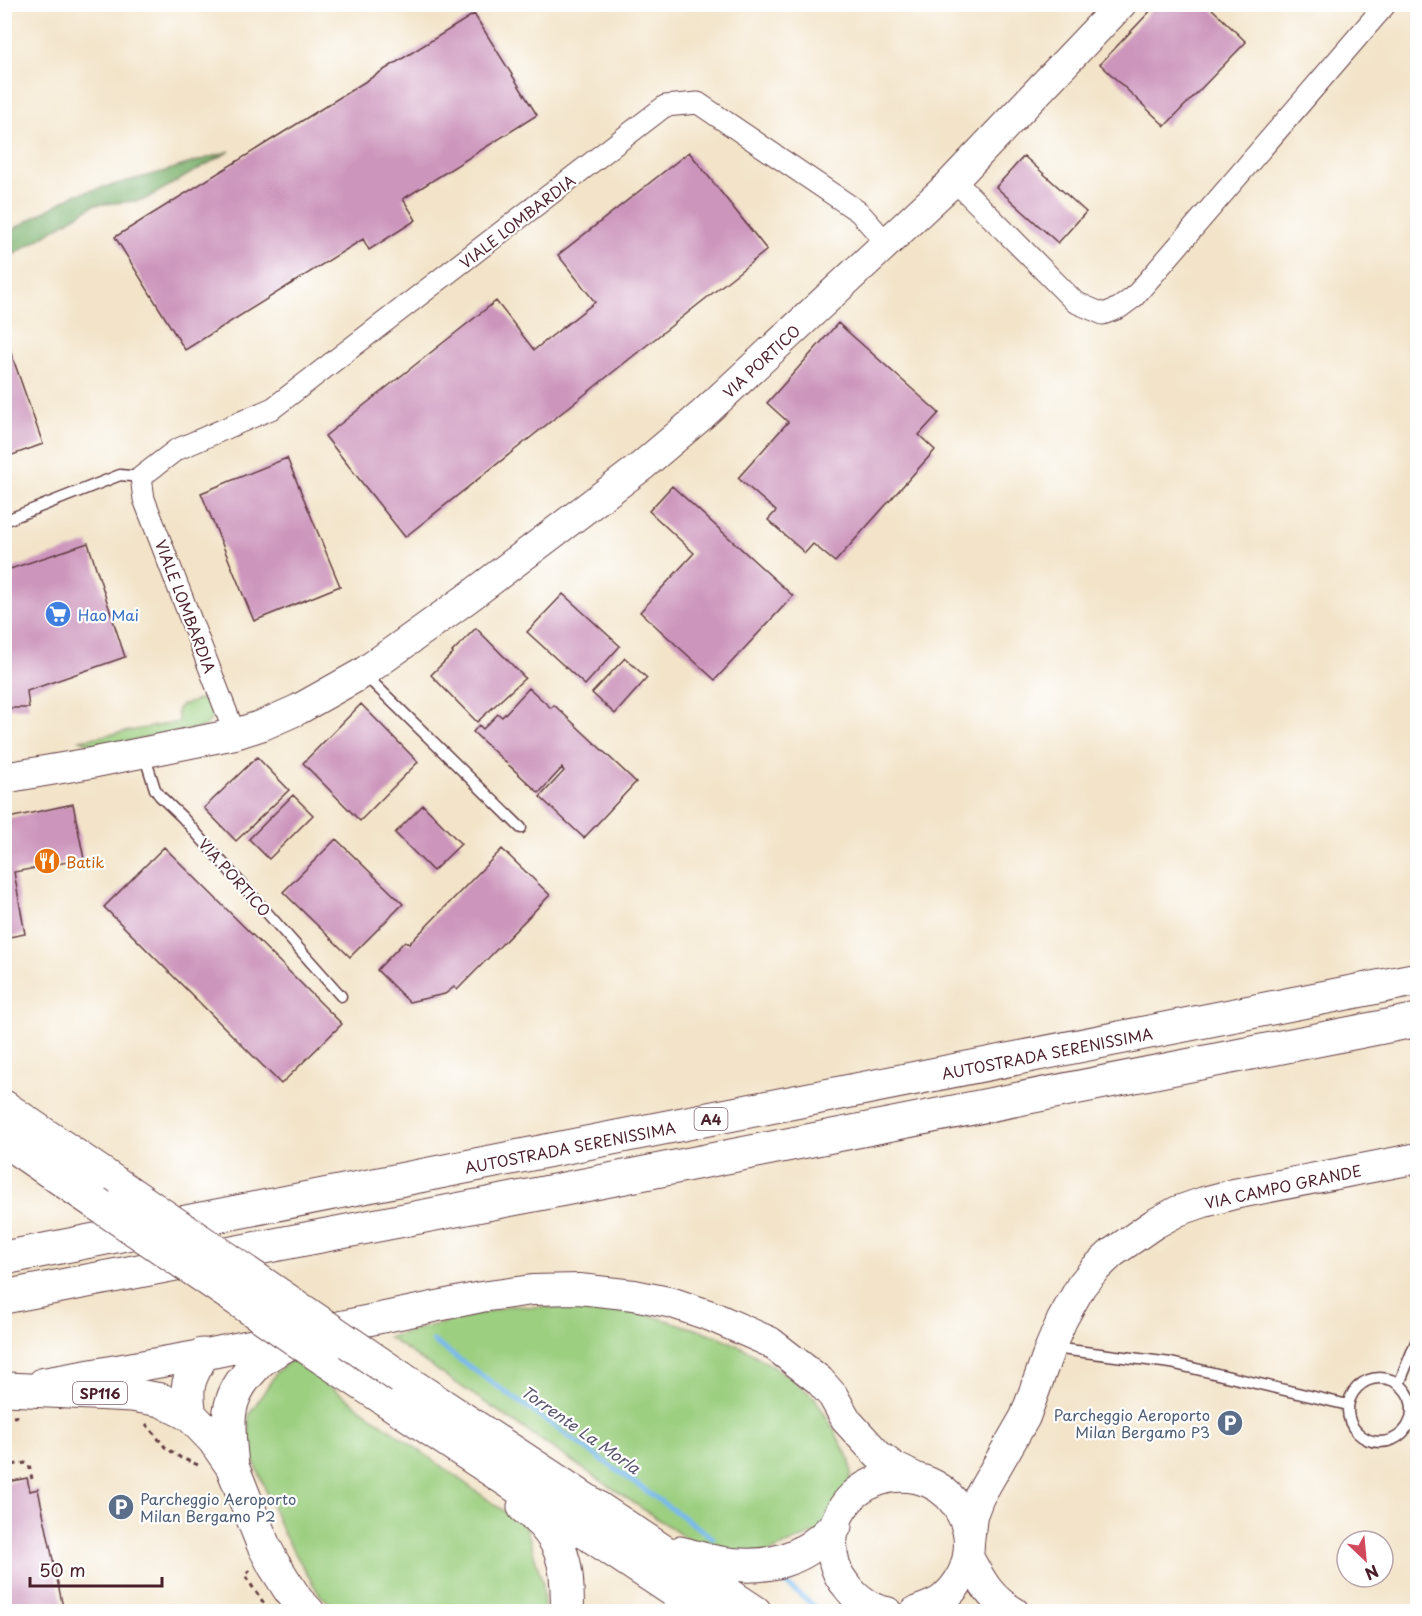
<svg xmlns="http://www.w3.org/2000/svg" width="1422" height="1616" viewBox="0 0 1422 1616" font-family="'Playpen Sans',sans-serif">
	<rect width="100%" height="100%" fill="#fff"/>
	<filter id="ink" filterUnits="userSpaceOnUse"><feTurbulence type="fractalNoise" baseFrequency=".0167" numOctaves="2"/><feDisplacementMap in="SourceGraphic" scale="12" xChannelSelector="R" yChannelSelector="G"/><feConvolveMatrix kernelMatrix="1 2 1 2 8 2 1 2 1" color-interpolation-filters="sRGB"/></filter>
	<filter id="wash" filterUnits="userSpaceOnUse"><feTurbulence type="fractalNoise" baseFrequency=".008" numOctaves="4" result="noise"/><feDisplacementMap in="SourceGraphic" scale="24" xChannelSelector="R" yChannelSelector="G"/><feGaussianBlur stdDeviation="1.35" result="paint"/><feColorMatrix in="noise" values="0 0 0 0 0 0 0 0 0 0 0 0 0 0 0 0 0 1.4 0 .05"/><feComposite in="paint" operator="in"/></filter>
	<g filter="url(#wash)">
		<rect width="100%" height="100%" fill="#f3e4c9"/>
		<path fill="#9ccf80" stroke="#737756" stroke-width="1.5" d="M209 696C216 710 216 716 204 727L99 747 80 740 179 722 177 711 180 706Z
			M509 1306 598 1309 649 1315 718 1336 745 1349 788 1376 815 1398 832 1426 850 1461 851 1474 849 1482 819 1531 753 1559 686 1538 388 1337Z
			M292 1359 526 1527 543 1584 544 1611H339L319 1594 283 1533 250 1451 249 1415 277 1372Z"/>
		<path fill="#7db26e" stroke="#64684c" stroke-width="1.5" d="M230 151 144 200 94 205 5 260V234L74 195 162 172Z"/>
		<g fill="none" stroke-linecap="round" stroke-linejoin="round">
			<path stroke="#78b9ed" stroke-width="5" d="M433 1341 713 1538
				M778 1578 822 1612"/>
		</g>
		<g id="blocks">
			<path fill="#cc95bc" d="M1157 4H1207L1246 42 1165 126 1100 64Z
				M474 14 537 115 403 199 416 220 369 250 363 239 185 350 115 237Z
				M689 152 767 250 405 537 325 436 496 301 534 350 595 302 558 255Z
				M1024 156 1086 212 1058 243 996 187Z
				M838 323 939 413 919 435 935 450 835 562 813 544 805 553 768 520 776 511 738 478 788 422 767 403Z
				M4 333 43 444 4 458Z
				M287 458 340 586 254 621 201 493Z
				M672 486 793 596 715 680 640 612 694 553 649 511Z
				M88 543 125 657 27 691 29 708H4V571Z
				M563 594 620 646 585 685 527 632Z
				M476 628 525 678 477 722 431 675 453 653 452 652Z
				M625 658 647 678 615 714 592 693Z
				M529 688 551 708 554 705 636 782 584 838 540 797 564 771 562 768 539 793 473 732 479 725 483 729 498 714 502 717Z
				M361 704 418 762 360 821 303 763Z
				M257 757 289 790 236 841 204 808Z
				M293 795 313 815 269 859 249 839Z
				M73 804 84 859 14 872 25 934 4 938V819Z
				M423 805 461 844 433 871 395 833Z
				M336 839 403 904 350 957 283 892Z
				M164 847 342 1024 281 1084 104 907Z
				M502 849 550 895 457 990 454 987 445 994 409 1002 377 970 405 941 409 944Z
				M27 1478 30 1491 38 1489 64 1612H4V1483Z"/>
		</g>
	</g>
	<g filter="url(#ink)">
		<use href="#blocks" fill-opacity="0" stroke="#633d43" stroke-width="1.5"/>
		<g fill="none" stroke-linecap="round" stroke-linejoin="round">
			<defs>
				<path id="lane" d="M4 521 120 475 141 477
					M365 675 521 828
					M144 754 155 789 160 796 182 817 341 996
					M1053 1348 1171 1363 1348 1405
					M1348 1410a32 32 0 1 1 64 0a32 32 0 1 1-64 0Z
					M1399 1384 1418 1337"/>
				<path id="street" d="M948 186 957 183 1075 302 1103 314 1119 308 1134 297 1386 4
					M235 734 144 499 141 477 176 450 273 408 665 106 698 103 859 212 882 238 885 245"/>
				<path id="secondary" d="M4 778 91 763 235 734 263 725 299 709 363 673 469 597 642 466 702 415 948 186 1121 4
					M43 1383 202 1355 481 1297 532 1290 579 1289 634 1295 673 1303 711 1316 770 1342 819 1380 833 1396 847 1421 878 1455 894 1467 916 1478
					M969 1543 972 1515 979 1497 1025 1417 1050 1348 1062 1320 1081 1286 1094 1270 1112 1253 1154 1224 1178 1211 1204 1202 1234 1194 1418 1158
					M968 1557C981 1580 989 1598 1014 1612
					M887 1612C870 1609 856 1599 846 1585 836 1574 832 1558 832 1543 835 1472 931 1451 962 1515 976 1543 968 1578 944 1598 936 1605 925 1608 915 1612"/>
				<path id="highway" d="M4 1107 127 1191
					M4 1140 96 1203
					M4 1258 1418 979
					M4 1297 544 1193 1418 1020
					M323 1358 706 1612
					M401 1378 755 1612
					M7 1389 132 1395 161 1400 190 1415 214 1440 232 1466 263 1544 274 1565 297 1601 308 1612
					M190 1415C185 1386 188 1380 202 1355
					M232 1466C229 1430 222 1404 248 1374 252 1370 256 1364 261 1360 274 1350 291 1343 305 1334
					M524 1507C553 1529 566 1551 567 1588 567 1596 568 1604 567 1612
					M680 1553C693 1556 707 1561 721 1563 767 1570 803 1561 835 1526"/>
			</defs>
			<use href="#lane" stroke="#633d43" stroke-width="13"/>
			<use href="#street" stroke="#633d43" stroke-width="23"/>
			<use href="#secondary" stroke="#633d43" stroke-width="32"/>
			<use href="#highway" stroke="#633d43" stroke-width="35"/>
			<path stroke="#633d43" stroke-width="3" stroke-dasharray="4.5 4.5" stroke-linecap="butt" d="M4 1418 21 1416
				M146 1424 165 1447 181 1458 201 1466
				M4 1466 25 1463 29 1464 32 1479
				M250 1570 245 1576 270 1612
				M95 1611V1612"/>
			<use href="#lane" stroke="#fff" stroke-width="10"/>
			<use href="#street" stroke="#fff" stroke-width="21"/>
			<use href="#secondary" stroke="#fff" stroke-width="30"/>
			<use href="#highway" stroke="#fff" stroke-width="33"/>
			<defs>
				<path id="highway-bridge" d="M127 1191 401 1378
					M96 1203 323 1358"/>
			</defs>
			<use href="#highway-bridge" stroke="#633d43" stroke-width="35" stroke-linecap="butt"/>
			<use href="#highway-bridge" stroke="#fff" stroke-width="33"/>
		</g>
	</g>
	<defs>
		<symbol id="supermarket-disc" viewBox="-11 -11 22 22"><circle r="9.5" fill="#3f7fe0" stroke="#fff"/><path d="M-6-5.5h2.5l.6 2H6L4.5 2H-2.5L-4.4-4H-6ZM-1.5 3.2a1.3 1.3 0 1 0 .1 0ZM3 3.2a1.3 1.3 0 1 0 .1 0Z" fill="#fff"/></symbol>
		<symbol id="restaurant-disc" viewBox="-11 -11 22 22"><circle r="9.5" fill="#e8710a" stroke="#fff"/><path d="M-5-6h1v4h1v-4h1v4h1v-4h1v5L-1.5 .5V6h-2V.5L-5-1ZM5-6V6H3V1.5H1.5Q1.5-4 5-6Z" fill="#fff"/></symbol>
		<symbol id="parking-disc" viewBox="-11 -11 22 22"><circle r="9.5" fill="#5c6f8a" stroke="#fff"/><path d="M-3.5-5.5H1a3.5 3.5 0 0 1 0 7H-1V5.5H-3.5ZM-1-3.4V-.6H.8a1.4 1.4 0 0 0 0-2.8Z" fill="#fff"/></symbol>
	</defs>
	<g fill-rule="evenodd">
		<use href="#supermarket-disc" x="43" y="599" width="30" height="30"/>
		<use href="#restaurant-disc" x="32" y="846" width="30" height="30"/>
		<use href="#parking-disc" x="1215" y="1408" width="30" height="30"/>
		<use href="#parking-disc" x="106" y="1492" width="30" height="30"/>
	</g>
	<g text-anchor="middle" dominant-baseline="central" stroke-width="4.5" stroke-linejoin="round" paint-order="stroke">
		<g fill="#fff" stroke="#80626b" stroke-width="1.5">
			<rect x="694.5" y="1108" width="33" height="22" rx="4.5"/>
			<rect x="73" y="1382" width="54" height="22" rx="4.5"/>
		</g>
		<g font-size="14" font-weight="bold" fill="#4a1f2b">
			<text x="711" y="1119">A4</text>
			<text x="100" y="1393">SP116</text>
		</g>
		<g font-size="15" fill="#4a1f2b" stroke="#fff">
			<text transform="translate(517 221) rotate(-38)">VIALE LOMBARDIA</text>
			<text transform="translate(761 361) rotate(-43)">VIA PORTICO</text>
			<text transform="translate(186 606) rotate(69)">VIALE LOMBARDIA</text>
			<text transform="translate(235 877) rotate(48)">VIA PORTICO</text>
			<text transform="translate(1047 1053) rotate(-11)">AUTOSTRADA SERENISSIMA</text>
			<text transform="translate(570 1147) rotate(-11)">AUTOSTRADA SERENISSIMA</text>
			<text transform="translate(1283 1186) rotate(-12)">VIA CAMPO GRANDE</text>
		</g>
		<g font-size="15" fill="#366cbe" stroke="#fff" text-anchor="start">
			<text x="78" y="614">Hao Mai</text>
		</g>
		<g font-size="15" fill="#c56008" stroke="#fff" text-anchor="start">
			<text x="66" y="861">Batik</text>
		</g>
		<g font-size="15" fill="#4e5e75" stroke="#fff" text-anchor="end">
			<text x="1210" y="1414">Parcheggio Aeroporto<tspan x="1210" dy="17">Milan Bergamo P3</tspan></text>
			<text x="140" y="1498" text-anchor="start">Parcheggio Aeroporto<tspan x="140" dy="17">Milan Bergamo P2</tspan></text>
		</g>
		<g font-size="16" font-style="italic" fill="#5a556f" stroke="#fff">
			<text transform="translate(581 1429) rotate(35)">Torrente La Morla</text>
		</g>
	</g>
	<rect width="1422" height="1616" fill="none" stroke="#fff" stroke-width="24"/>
	<g transform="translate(1365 1559) rotate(154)"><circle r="28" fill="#ffffff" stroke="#b7a5aa" stroke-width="1.5"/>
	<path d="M0-4.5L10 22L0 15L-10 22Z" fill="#d1495b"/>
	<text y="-9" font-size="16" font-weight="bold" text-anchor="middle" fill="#4a1f2b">N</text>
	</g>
	<path d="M30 1577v9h132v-9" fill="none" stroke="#4a1f2b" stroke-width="3"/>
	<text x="39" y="1577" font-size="18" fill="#4a1f2b" stroke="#ffffff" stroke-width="4.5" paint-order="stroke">50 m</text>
</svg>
